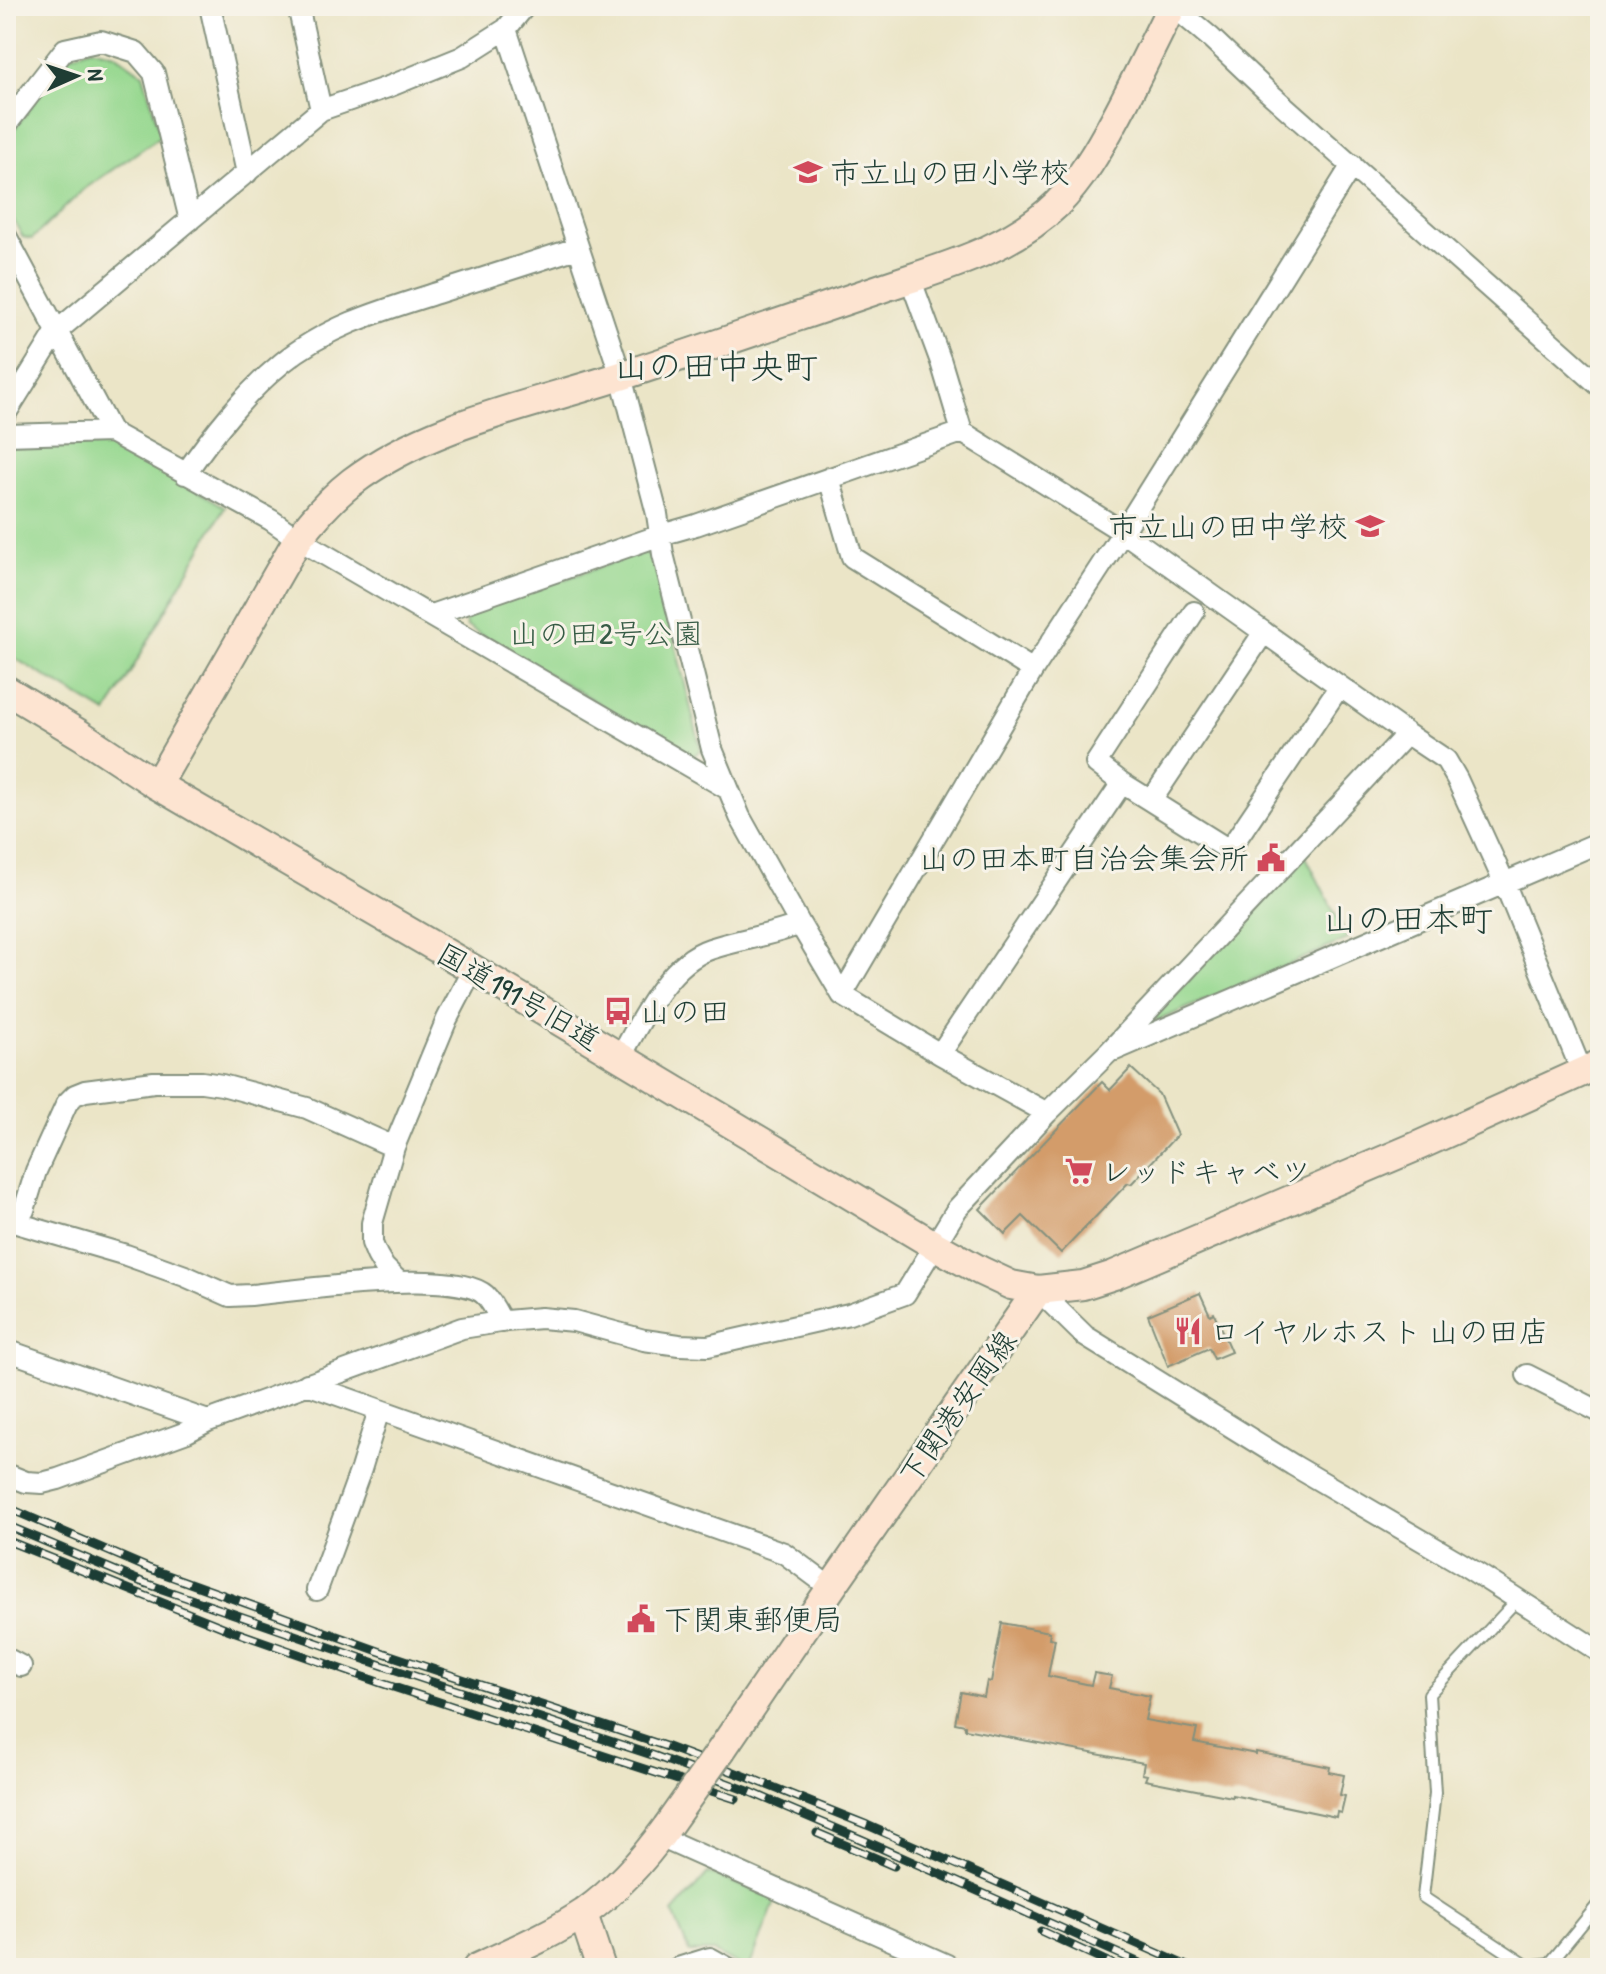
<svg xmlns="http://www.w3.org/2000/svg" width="1606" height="1974" viewBox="0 0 1606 1974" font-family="'Patrick Hand','Klee One',sans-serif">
	<rect width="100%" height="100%" fill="#f7f3e8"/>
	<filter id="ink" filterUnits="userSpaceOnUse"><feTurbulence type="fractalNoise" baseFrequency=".0125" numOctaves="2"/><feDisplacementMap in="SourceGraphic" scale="16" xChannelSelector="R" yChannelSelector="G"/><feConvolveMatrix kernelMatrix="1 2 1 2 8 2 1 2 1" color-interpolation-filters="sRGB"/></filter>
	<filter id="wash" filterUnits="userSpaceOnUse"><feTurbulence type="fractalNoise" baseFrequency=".006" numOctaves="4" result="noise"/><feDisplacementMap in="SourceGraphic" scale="32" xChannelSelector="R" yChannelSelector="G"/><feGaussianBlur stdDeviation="1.8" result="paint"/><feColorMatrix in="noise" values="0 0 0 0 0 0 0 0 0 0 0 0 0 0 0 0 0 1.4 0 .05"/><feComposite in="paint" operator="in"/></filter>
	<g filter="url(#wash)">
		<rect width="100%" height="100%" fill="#ebe5c7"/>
		<path fill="#97d890" stroke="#5b8a62" stroke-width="2" d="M92 48 115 54 143 74 161 136 83 190 32 239 23 237 6 207V141L66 57Z
			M115 443 225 507 107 713 6 653V448Z
			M644 552 655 561 701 750 691 757 466 626 465 613Z
			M1305 855 1348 939 1157 1021 1155 1016Z
			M708 1873 776 1899 749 1968H743L714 1952H689L673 1913Z"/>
		<g id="blocks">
			<path fill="#d39c6a" d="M1131 1068 1159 1094 1177 1135 1131 1184 1128 1183 1061 1253 1023 1216 1005 1234 980 1209 1102 1082 1110 1090Z
				M1200 1293 1210 1315 1214 1313 1231 1352 1214 1359 1209 1348 1168 1366 1148 1315Z
				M1002 1623 1050 1632 1049 1638 1055 1639 1048 1676 1091 1685 1094 1673 1112 1676 1109 1688 1150 1696 1145 1720 1197 1729 1194 1742 1256 1754V1752L1330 1767 1329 1772 1344 1775 1340 1795 1345 1796 1341 1813 1337 1812 1336 1817 1232 1795V1797L1145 1780 1147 1775 1142 1774 1144 1763 965 1729V1725L955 1723 961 1692 984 1697 987 1681 991 1682Z"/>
		</g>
	</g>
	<g filter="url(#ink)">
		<use href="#blocks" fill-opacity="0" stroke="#85917e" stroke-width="2"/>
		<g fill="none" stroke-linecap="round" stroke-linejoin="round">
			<defs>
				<path id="lane" d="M1518 1599 1429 1694 1435 1793 1423 1897 1528 1966 1550 1963 1600 1902"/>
				<path id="street" d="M210 6 247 173
					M298 6 321 110
					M1173 6 1211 38 1266 90 1600 386
					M506 29 621 376 657 514 663 554 712 749 740 817 800 924 842 995 940 1054 1047 1113
					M6 125 65 49 101 41 136 52 154 73 190 220
					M6 236 111 432
					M910 278 941 362 962 432
					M6 413 57 331 321 110 388 87 462 57 506 29 525 6
					M6 435 111 432 271 520 298 539 728 789
					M185 474C213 434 244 394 282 363 327 326 383 310 437 293 484 278 531 263 577 248
					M829 478 852 557 1033 670
					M1264 632 1151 801 1229 850 1339 687
					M1407 734 1446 760 1457 779 1504 882 1582 1072
					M1122 783 1096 763 1194 612
					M842 995 1033 670 1123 532 1352 165
					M1115 1050 1600 842
					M940 1054 1122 783 1151 801
					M621 1056C642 1019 668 963 710 949 739 939 771 936 800 924
					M6 1218 24 1210 36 1171 67 1103 75 1095 85 1091 154 1082H202L222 1085 307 1108 394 1147
					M6 1220 126 1255 185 1276 230 1296 251 1295C294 1291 456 1267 485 1295 492 1302 497 1313 502 1322
					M399 1282 384 1267 377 1255 372 1243V1223L394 1147 447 1019 473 969
					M1038 1290 1085 1336 1293 1465 1464 1565 1600 1652
					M6 1350 208 1421
					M1527 1375 1600 1412
					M307 1384 784 1553 831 1588
					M6 1474 26 1482 42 1483 58 1479 187 1432 208 1421 462 1328 506 1321 541 1318 574 1321 644 1340 679 1345 708 1346 849 1314 905 1294 957 1209 1047 1113 1108 1053 1407 734 1123 532 962 432 696 525 661 535 431 615
					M317 1590 361 1469 379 1410
					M6 1658 21 1666
					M660 1837 947 1965
					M678 1968 710 1958 728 1968"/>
				<path id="secondary" d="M6 690 81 735 157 785 473 969 934 1245 981 1271 1011 1285 1038 1290 1083 1285 1114 1275 1420 1145 1600 1064
					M157 785 298 539C314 518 331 498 352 482 428 424 532 405 621 376 707 348 793 318 879 289 940 268 1009 251 1057 204 1081 180 1099 149 1115 119 1135 82 1153 44 1172 6
					M722 1749 831 1588 1038 1290
					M583 1914 601 1968
					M477 1968C513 1951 551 1935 584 1913 616 1890 644 1859 667 1827"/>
			</defs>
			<use href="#lane" stroke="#85917e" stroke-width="14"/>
			<use href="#street" stroke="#85917e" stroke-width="24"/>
			<use href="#secondary" stroke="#85917e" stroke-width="32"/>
			<use href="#lane" stroke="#fff" stroke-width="10"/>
			<use href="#street" stroke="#fff" stroke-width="20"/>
			<use href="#secondary" stroke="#fde4d1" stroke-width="28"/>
			<defs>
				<path id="rail" d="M6 1507 148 1568 384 1653 665 1746 755 1780 867 1825 1192 1968
					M6 1525 142 1582 384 1666 655 1756 748 1791 863 1840 1151 1968
					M6 1540 230 1630 381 1683 736 1799
					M817 1833 894 1866
					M1041 1931 1121 1968"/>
			</defs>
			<use href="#rail" stroke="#1f3d34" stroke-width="9"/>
			<use href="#rail" stroke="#f7f3e8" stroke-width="6" stroke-dasharray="18" stroke-linecap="butt"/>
			<defs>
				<path id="secondary-bridge" d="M667 1827 722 1749"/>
			</defs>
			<use href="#secondary-bridge" stroke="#85917e" stroke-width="32" stroke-linecap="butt"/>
			<use href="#secondary-bridge" stroke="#fde4d1" stroke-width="28"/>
		</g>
	</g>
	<defs>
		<symbol id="school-bare" viewBox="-9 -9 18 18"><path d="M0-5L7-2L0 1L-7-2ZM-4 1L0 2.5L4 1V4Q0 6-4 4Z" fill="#d1495b" stroke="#f7f3e8" stroke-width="2.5" paint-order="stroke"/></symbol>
		<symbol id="civic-bare" viewBox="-9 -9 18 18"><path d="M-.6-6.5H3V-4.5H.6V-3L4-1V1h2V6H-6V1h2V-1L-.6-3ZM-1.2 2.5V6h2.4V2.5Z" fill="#d1495b" stroke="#f7f3e8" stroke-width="2.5" paint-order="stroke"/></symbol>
		<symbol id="bus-bare" viewBox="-9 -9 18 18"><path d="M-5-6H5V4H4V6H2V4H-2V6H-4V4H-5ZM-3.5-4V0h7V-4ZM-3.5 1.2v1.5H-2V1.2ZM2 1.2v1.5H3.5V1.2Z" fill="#d1495b" stroke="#f7f3e8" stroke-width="2.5" paint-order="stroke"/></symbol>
		<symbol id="supermarket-bare" viewBox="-9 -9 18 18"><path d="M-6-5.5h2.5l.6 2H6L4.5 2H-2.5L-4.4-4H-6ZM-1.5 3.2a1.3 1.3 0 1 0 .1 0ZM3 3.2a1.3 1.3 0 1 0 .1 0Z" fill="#d1495b" stroke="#f7f3e8" stroke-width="2.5" paint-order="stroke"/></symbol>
		<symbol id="restaurant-bare" viewBox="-9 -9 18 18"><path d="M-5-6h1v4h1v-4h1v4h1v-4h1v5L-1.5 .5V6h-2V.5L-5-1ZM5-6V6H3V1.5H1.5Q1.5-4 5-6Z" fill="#d1495b" stroke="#f7f3e8" stroke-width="2.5" paint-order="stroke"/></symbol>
	</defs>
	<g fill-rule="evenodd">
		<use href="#school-bare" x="788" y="152" width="40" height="40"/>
		<use href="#school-bare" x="1350" y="506" width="40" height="40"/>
		<use href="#civic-bare" x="1251" y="838" width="40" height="40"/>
		<use href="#bus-bare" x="598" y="991" width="40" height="40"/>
		<use href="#supermarket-bare" x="1059" y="1151" width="40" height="40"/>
		<use href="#restaurant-bare" x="1168" y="1311" width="40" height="40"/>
		<use href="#civic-bare" x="621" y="1599" width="40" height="40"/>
	</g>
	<g text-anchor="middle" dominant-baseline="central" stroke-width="6" stroke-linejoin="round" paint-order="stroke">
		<g font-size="30" fill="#1f3d34" stroke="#f7f3e8" text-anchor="start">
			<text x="830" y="172">市立山の田小学校</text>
			<text x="1348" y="526" text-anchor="end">市立山の田中学校</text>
			<text x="1249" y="858" text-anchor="end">山の田本町自治会集会所</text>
			<text x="640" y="1011">山の田</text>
			<text x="1101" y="1171">レッドキャベツ</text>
			<text x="1210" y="1331">ロイヤルホスト 山の田店</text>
			<text x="663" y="1619">下関東郵便局</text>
		</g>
		<g font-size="30" fill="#375c46" stroke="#f7f3e8">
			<text x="606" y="633">山の田2号公園</text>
		</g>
		<g font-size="30" fill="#1f3d34" stroke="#f7f3e8">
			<text transform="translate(519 996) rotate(30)">国道191号旧道</text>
			<text transform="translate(957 1407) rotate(-55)">下関港安岡線</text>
		</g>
		<g font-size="34" fill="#1f3d34" stroke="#f7f3e8">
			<text x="716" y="366">山の田中央町</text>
			<text x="1408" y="919">山の田本町</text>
		</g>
	</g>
	<rect width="1606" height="1974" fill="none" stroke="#f7f3e8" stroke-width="32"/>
	<g transform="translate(76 76) rotate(87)" stroke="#f7f3e8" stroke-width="6" paint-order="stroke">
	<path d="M0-6L14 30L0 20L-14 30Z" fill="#1f3d34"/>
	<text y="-12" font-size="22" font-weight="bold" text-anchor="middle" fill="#1f3d34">N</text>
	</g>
</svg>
